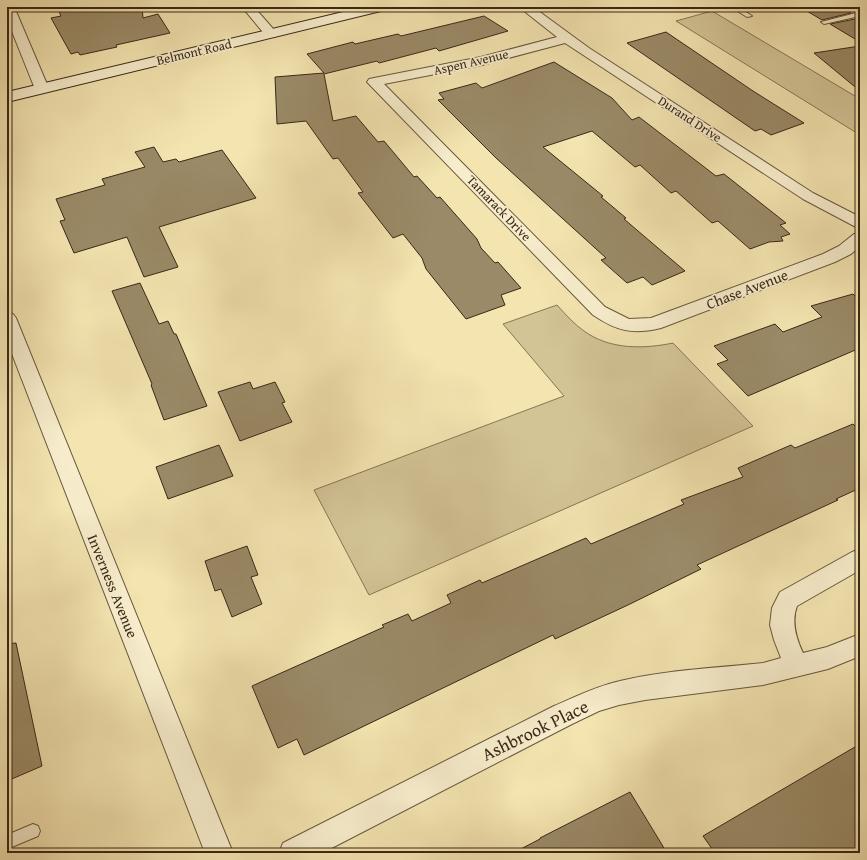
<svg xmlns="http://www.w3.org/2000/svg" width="867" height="860" viewBox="0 0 867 860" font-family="'Gentium Book Plus',serif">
	<rect width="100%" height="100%" fill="#f3e4b0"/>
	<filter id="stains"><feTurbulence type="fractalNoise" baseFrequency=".005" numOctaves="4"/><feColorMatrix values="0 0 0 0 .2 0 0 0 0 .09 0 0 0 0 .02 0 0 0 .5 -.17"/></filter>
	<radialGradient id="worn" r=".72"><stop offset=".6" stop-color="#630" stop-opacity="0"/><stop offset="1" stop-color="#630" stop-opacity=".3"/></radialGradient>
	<path fill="#d3c496" stroke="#867656" d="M712 11 860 99V135L676 21Z
		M557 305C566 315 574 324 584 331 610 350 644 349 673 343L753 426 369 595 314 490 564 396 503 324Z"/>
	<path fill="#9a8a67" stroke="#392817" d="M57 7H142L143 18 158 14 170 33 116 45 117 47 80 55 78 52 71 54 51 18 61 16Z
		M800 7H841L851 13 822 20Z
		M484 16 508 31 439 51 436 48 379 63 377 61 324 74 333 121 356 116 378 142 384 141 414 177 417 176 437 198 440 197 477 239 481 248 495 263 498 262 521 288 501 295 505 305 466 319 426 269 422 258 403 234 393 238 358 193 363 192 338 158 333 159 306 121 277 124 275 77 324 73 307 54 353 42 355 44 398 34 401 36Z
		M860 18V42L830 24Z
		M666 32 753 91 804 123 771 135 761 129 755 131 627 43Z
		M860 46V91L814 53Z
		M554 62 612 98 632 120 639 117 716 176 724 174 786 223 780 225 790 234 781 237 783 241 769 242 750 249 718 221 712 223 676 191 671 193 640 165 635 167 592 131 543 147 603 196 601 197 626 218 624 219 685 271 652 285 643 277 627 283 601 260 606 258 496 158 438 100 444 99 439 93 476 83 482 88Z
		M154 147 163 162 176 159 179 162 222 150 256 198 159 227 178 267 144 277 127 237 74 253 60 221 65 220 56 199 105 185 102 179 145 167 135 152Z
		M140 283 159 324 168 321 174 334H176L207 406 164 420 151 385 152 384 112 291Z
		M853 294 860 301V348L748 396 717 364 728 360 714 346 775 324 783 332 822 317 811 306Z
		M250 382 253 389 275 382 285 402 282 403 292 422 240 441 218 392Z
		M853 424 860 431V488L836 499 838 500 697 565 701 569 628 605 555 639 553 635 304 755 297 739 278 748 252 686 384 627 382 625 408 614 412 621 451 603 447 595 480 580 482 583 586 538 591 544 684 504 681 500 743 477 738 468 791 445 795 448Z
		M219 445 233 476 168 499 156 467Z
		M247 546 258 575 251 577 262 604 232 617 221 589 215 591 205 561Z
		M16 643 42 766 7 781V644Z
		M860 744V853H715L703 836Z
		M630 792 667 853H513L540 839V838Z"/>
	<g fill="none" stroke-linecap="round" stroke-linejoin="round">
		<defs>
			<path id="lane" d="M731 7H738L752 16 747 17Z
				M860 12V16L824 24 821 22Z
				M33 824 38 826 40 831 38 836 7 849V835Z"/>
			<path id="street" d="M7 7H14L15 9 49 89 47 92H37L35 89 7 19Z
				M242 7H254L275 31 277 34 275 37H267Z
				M519 7H533L589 48 813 193 860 217V228L854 226 803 199 565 43 482 65 384 84 605 307 629 319 651 318 823 254 839 246 854 234 860 233V246L851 254 835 262 661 328C632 335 617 331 593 315L367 82 369 79 374 78 481 57 557 37Z
				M7 312 13 314 16 318 233 853H205L7 341Z
				M860 549V570L797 606C791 622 796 638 803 653L827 647 860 634V656L828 669 763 685 645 700 619 705 599 711 572 724 322 853H279L283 843 554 706C575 697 597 686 620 681 665 670 717 668 763 663L781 658 774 640 770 625 772 608 780 592 852 552Z"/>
			<path id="secondary" d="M364 7H387L385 10 7 102V92Z"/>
		</defs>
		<use href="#lane" stroke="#68573d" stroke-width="2"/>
		<use href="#street" stroke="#68573d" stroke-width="2"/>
		<use href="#secondary" stroke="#392817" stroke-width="2"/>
		<use href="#lane" fill="#f7edcc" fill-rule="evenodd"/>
		<use href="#street" fill="#f7edcc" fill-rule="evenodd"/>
		<use href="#secondary" fill="#f7edcc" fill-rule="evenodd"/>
	</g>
	<g text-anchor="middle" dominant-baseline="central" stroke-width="3.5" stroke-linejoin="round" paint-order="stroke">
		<g font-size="13" fill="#392817" stroke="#f7edcc">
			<text transform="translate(194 52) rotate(-13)">Belmont Road</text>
			<text transform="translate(471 62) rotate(-13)">Aspen Avenue</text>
			<text transform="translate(690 119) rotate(33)">Durand Drive</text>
			<text transform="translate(499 208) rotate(46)">Tamarack Drive</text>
		</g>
		<g font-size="15" fill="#392817" stroke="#f7edcc">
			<text transform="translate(747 289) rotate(-21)">Chase Avenue</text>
			<text transform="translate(113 586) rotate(68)">Inverness Avenue</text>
		</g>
		<g font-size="18" fill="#392817" stroke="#f7edcc">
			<text transform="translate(535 730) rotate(-26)">Ashbrook Place</text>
		</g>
	</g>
	<rect width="867" height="860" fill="none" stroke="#f3e4b0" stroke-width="24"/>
	<rect x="8" y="8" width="851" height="844" fill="none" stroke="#392817" stroke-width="2"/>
	<rect x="12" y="12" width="843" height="836" fill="none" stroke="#392817"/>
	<rect width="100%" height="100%" filter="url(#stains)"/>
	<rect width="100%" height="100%" fill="url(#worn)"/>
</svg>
